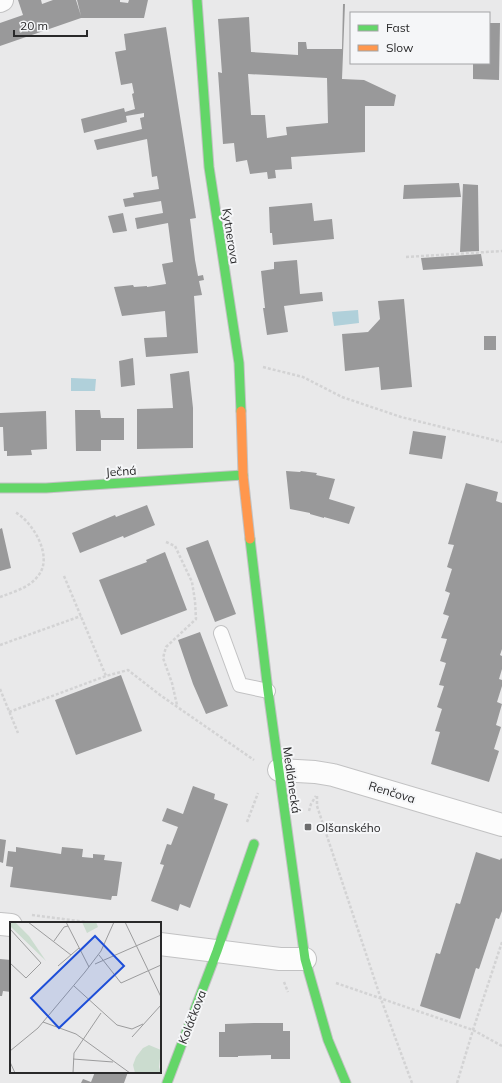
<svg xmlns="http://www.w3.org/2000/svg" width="502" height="1083" viewBox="0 0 502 1083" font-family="Mulish,sans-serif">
	<rect width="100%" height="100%" fill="#e9e9ea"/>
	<path fill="#b0d0da" d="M358 310 359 323 334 326 332 312Z
		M71 378 96 379 95 391H71Z"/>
	<path fill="#99999a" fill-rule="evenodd" d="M18 0H41L42 4 53 0H76L81 16 77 0H120V2L128 3 129 0H148L144 18H81L0 46V23L23 15Z
		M343 4H345L342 79 364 80 396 95 394 106H365V152L291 157 292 169 275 170 276 178 268 179 267 172 250 174 247 160 236 162 234 143 223 144 218 72 222 73 218 19 249 17 251 52 298 55V42H306L307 49H342ZM248 74 327 78 328 123 286 127 287 135 267 138 265 115H251Z
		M489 23H500L499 80 473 79V63H489Z
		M166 27 196 218 190 219 195 260 198 276 203 275 204 280 199 281 202 295 194 296 198 353 146 357 144 338 167 337 165 311 122 316 114 287 133 285 134 287 147 286V287L166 284 162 264 173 262 168 223 137 229 135 218 163 213 161 201 125 207 123 199 134 197 133 193 159 189 157 176 152 177 147 139 97 150 94 140 142 129 140 118 144 117V113L126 116 127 122 84 133 81 119 124 108 125 112 135 109 132 94 134 93 132 83 121 85 115 52 126 50 124 34Z
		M459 183 461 197 403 199 404 185Z
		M463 184 478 185 479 251 460 252Z
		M312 203 314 221 332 219 334 239 273 245 272 233H270L269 207Z
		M123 213 127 231 113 233 108 216Z
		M481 254 483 266 423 270 421 258Z
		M297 260 300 294 322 292 323 301 284 306 288 332 267 335 263 308H265L261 271 274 269V262Z
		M404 299 412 387 381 390 379 367 345 371 342 334 368 332 380 319 378 301Z
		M484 336H496V350H484Z
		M133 358 135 385 121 387 119 361Z
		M189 371 193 408V448L137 449V409L173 408 170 374Z
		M75 410H100L101 418H124V440H101V451H76Z
		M46 411 47 449 31 450 32 455 7 456V451H4L3 427H0V413Z
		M413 431 446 436 442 459 409 454Z
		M286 471 300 472 301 471 317 473 316 475 335 479 329 499 355 507 349 524 324 517V518L310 514V513L290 509Z
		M466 483 498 492 496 501 502 503V649L500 655 502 656V669L499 679 502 680V686L497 702 502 704 496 725 501 727 494 749 499 751 489 782 431 764 440 732 435 731 442 709 437 707 444 686 439 685 446 663 440 661 447 639 441 638 449 616 443 614 450 593 445 591 452 569 447 567 454 545 448 544Z
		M147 505 155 525 124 538 123 536 80 553 72 533 115 515 116 517Z
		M2 528 11 568 0 571V529Z
		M208 540 236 614 215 622 186 548Z
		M165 552 187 610 121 635 99 580 147 562 146 560Z
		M200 632 228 706 206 714 193 684 178 640Z
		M121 675 142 731 76 755 55 700Z
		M193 786 215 794 214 799 228 804 190 908 180 904 178 911 151 901 164 865 160 864 167 844 171 845 178 827 162 821 167 808 183 814Z
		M0 839 6 840 3 863 0 862Z
		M16 847 61 854 62 847 83 849 82 857 93 858V854L105 855 104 860 122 862 117 896H112L111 900 10 887 13 867 6 866 8 851 16 852Z
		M476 852 500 860 501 858 502 859V911L499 919 496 918 479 969 476 968 460 1019 420 1006 436 953 440 954 456 903 460 904Z
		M0 959 11 960V992L3 991 2 996H0Z
		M254 1023H283V1031H290V1059H271V1055L238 1056V1057H219V1032H225V1024Z
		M95 1072H128L124 1083H81L83 1079 91 1082Z"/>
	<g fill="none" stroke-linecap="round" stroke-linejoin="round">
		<defs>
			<path id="lane" d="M221 633 240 685 268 691"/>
			<path id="street" d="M0 1 2 0
				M279 770 315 772 333 775 502 825
				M0 924 11 925
				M160 944 280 959H305"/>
			<path id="fast" d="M197 0 209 167 239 363 241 411
				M0 488H46L243 475
				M250 539 268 691 305 959 328 1040 346 1083
				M167 1083 217 951 254 844"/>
			<path id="slow" d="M241 411 243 475 250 539"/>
		</defs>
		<use href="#lane" stroke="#c2c2c3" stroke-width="16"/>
		<use href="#street" stroke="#c2c2c3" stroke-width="24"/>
		<use href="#fast" stroke="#c2c2c3" stroke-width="11"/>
		<use href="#slow" stroke="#c2c2c3" stroke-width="11"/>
		<path stroke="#d3d3d4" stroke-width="2.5" stroke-dasharray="3 2" stroke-linecap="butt" d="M406 257 502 251
			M263 367 303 377 342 397 401 417 502 442
			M166 542 175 546 192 582 195 601 196 619 166 647 163 658 172 683 177 705
			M64 576 106 676
			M0 597C13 592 29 588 38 576 54 557 33 522 15 512
			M0 645 81 616
			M0 689 18 733
			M9 712 106 676 128 670 160 695 254 760
			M317 796V806L381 999 412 1083
			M309 811 311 804 316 796
			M247 822 258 793
			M32 915 94 923
			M284 982 288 992
			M336 983 473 1030 502 1046
			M457 1083 473 1030 502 942"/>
		<use href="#lane" stroke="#fcfcfc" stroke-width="14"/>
		<use href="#street" stroke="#fcfcfc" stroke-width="22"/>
		<use href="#fast" stroke="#63d668" stroke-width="9"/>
		<use href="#slow" stroke="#ff974d" stroke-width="9"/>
	</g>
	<rect fill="#6c6c6d" stroke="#f5f6f8" stroke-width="1.5" x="304" y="823" width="8" height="8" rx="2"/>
	<g text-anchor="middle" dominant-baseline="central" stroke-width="4" stroke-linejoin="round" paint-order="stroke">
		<g font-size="12" fill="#29292a" stroke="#f5f6f8">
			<text transform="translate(231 236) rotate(81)">Kytnerova</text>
			<text transform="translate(121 471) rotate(-4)">Ječná</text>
			<text transform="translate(292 780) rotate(82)">Medlánecká</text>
			<text transform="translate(392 792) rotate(17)">Renčova</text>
			<text transform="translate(192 1017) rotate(-69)">Koláčkova</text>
		</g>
		<g font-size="12" fill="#29292a" stroke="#f5f6f8" text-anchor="start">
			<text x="316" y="827">Olšanského</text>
		</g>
	</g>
	<g transform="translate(10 922)">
		<rect width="151" height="151" fill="#e9e9ea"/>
		<path d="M0 0H5L19 14 36 39 0 4ZM72 0H86L88 5 77 11ZM139 123 151 128 149 145 151 151H125L123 143 126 135 133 126Z" fill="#cbdccf"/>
		<path fill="none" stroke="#9c9c9d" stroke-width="1" d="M18 0 61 33M56 0 79 45M115 0 151 75M0 7 31 41 16 56 0 41M44 19 54 5 58 4M89 33 111 61 151 43M85 42 151 13M48 44 69 26M64 64 107 103 122 107 133 102M33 100 66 112 120 151M122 115 151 83M0 129 28 106 75 50 91 29 104 0M63 137 103 140M0 140 5 151M63 151 64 131 91 91"/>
		<path fill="#1d4ed8" fill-opacity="0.15" stroke="#1d4ed8" stroke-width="2" d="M85 14 114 44 49 106 21 76Z"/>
		<rect width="151" height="151" fill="none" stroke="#29292a" stroke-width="2"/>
	</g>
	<rect x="350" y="12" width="140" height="52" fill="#f5f6f8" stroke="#a3a4a6"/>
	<rect x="358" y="25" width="20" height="6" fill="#63d668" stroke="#a3a4a6"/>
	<text x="386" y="32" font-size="12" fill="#29292a">Fast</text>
	<rect x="358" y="45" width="20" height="6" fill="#ff974d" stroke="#a3a4a6"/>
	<text x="386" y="52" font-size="12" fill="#29292a">Slow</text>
	<path d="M14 30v6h73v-6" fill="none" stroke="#29292a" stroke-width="2"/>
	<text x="20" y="30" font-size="12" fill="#29292a" stroke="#f5f6f8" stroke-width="3" paint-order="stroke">20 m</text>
</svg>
